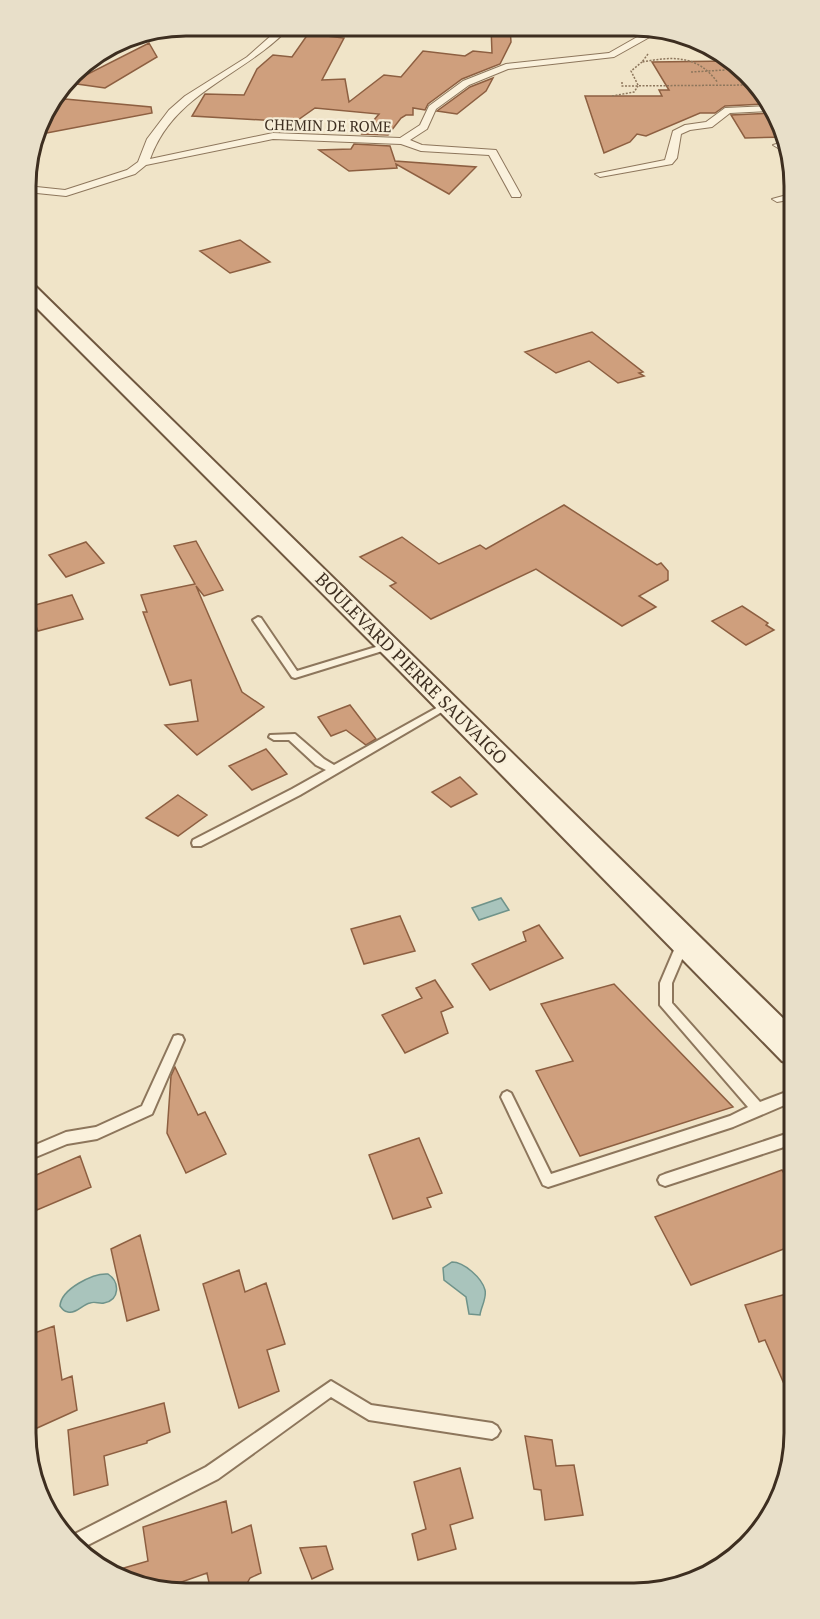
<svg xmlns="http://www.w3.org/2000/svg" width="820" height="1619" viewBox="0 0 820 1619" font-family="'PT Serif',serif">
	<rect width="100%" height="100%" fill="#f0e4c8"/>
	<path fill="#a9c4bc" stroke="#6f938a" stroke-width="1.5" d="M501 898 509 910 479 920 472 908Z
		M452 1262C464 1262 482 1278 485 1290 487 1298 481 1307 480 1315L469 1314 466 1297 444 1280 443 1268Z
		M108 1274C120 1282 120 1300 104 1303 99 1304 95 1301 90 1303 82 1305 76 1314 68 1312 64 1311 63 1310 60 1306 61 1289 93 1273 108 1274Z"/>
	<path fill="#cf9f7d" stroke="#8d5f41" stroke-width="1.5" d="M491 27 510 28 511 42 500 64 462 79 428 104 425 110 413 108V115H406L401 118 388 135 362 134 379 114 315 108 295 122 192 116 205 94 244 95 257 69 273 55 292 57 308 34 344 38 322 80 345 79 349 102 384 75 401 77 423 51 465 56 473 51 492 53Z
		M149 43 157 57 105 88 70 83Z
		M731 61 740 65 766 104 725 106 715 113H700L646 136 637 134 630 142 604 153 585 96H662L659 90H669L652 62Z
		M493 78 486 91 457 114 437 111 470 87Z
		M65 99 151 107 152 113 36 135 41 117Z
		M772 113 787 137 745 138 731 115Z
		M354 144 390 146 395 161 476 167 449 194 396 164 397 168 349 171 319 150 351 149Z
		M240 240 270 262 230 273 200 251Z
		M592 332 643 372 639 373 644 376 618 383 589 361 556 373 525 352Z
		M564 505 657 565 661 563 668 571V580L639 596 656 607 622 626 536 569 431 619 390 586 396 583 360 557 402 537 439 564 480 545 486 549Z
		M196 541 223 590 204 596 196 586 242 692 264 707 197 755 165 725 198 721 191 680 170 685 143 612H147L141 595 195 584 174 546Z
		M86 542 104 563 66 577 49 555Z
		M72 595 83 619 38 631 28 607Z
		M742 606 768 623 766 625 774 630 746 645 712 621Z
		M350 705 376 739 366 745 346 730 331 736 318 717Z
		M266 749 287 774 252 790 229 766Z
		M460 777 477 794 451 807 432 792Z
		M178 795 207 815 178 836 146 818Z
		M400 916 415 951 364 964 351 929Z
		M539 925 563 958 490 990 472 964 526 941 523 932Z
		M435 980 453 1007 441 1012 448 1033 405 1053 382 1015 422 998 416 988Z
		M614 984 733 1107 580 1156 536 1071 573 1061 541 1004Z
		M175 1067 198 1115 205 1112 226 1154 186 1173 167 1133 171 1076Z
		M419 1138 442 1193 427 1198 431 1207 393 1219 369 1155Z
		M80 1156 91 1187 37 1210 27 1179Z
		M782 1170 794 1190V1245L691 1285 655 1217Z
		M140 1235 159 1310 127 1321 111 1249Z
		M239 1270 245 1292 266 1283 285 1344 267 1350 279 1391 239 1408 203 1284Z
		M794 1292V1407L765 1340 759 1342 745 1305Z
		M54 1326 62 1380 72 1376 77 1410 26 1433V1336Z
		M164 1403 170 1432 147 1441V1443L104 1456 108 1485 74 1495 68 1430Z
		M525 1436 552 1440 556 1466 574 1465 583 1515 545 1520 541 1490 534 1489Z
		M460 1468 473 1518 450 1525 456 1549 418 1560 412 1534 426 1529 414 1482Z
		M226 1501 232 1533 251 1525 261 1573 250 1578 244 1589 234 1592 226 1587 211 1592 207 1573 159 1590 117 1570 148 1561 143 1527Z
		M326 1546 333 1569 312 1579 300 1548Z"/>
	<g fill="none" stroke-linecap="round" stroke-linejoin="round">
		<defs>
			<path id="service" d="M258 617 261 618 297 671 389 643 394 646 392 648 295 678 292 677 253 620Z
				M449 701 454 704 452 706 300 795 201 846H193L192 843 193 840 292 789 326 770 316 765 289 740H274L269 737 270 735 295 734 324 759 334 765Z
				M683 938 687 940 689 943 672 983V1003L760 1102 794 1089V1101L733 1127 548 1187 543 1185 501 1097 503 1093 507 1091 511 1093 551 1174 730 1116 748 1107 660 1005V983L677 943 679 940Z
				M178 1035 182 1036 184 1040 152 1114 97 1139 67 1144 26 1161V1149L66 1132 96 1127 142 1106 174 1036Z
				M789 1133 794 1136V1151L787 1146 665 1186 660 1184 658 1180 660 1176 665 1174Z
				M331 1381 371 1405 492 1423 497 1426 500 1431 497 1436 492 1439 369 1420 331 1397 218 1479 78 1550 69 1537 206 1467Z"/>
			<path id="minor" d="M282 26H291C245 76 174 91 150 159L273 133 400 138 420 125 429 106 463 81 506 64 609 53 653 28 664 29 614 57 508 69 469 85 436 109 427 129 410 140 422 145 496 150 521 195 520 197H512L489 155 421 151 401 144 273 139 146 165 135 174 66 196 27 192V186L65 190 127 170 138 162 147 139 169 110 185 96 247 57Z
				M767 106 771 111 730 113 712 127 690 130 681 134 677 158 672 164 600 177 595 174 665 160 673 131 685 125 706 122 725 108Z
				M787 141 788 147 778 148 773 145Z
				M794 193V199L777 202 772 199Z
				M40 297 46 301 44 304 27 314V305Z"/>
			<path id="secondary" d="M27 283 33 284 794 1029V1065L782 1061 398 669 27 298Z"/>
		</defs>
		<use href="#service" stroke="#8d765c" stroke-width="4"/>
		<use href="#minor" stroke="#8d765c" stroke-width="2"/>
		<use href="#secondary" stroke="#6f573f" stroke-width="4"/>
		<path stroke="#8d765c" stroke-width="1.5" stroke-dasharray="2 1.5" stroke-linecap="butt" d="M648 54 642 62C674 56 698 55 718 83
			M691 72 725 70
			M622 82V86L753 85
			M638 85 631 71 642 62
			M612 96 634 92 638 86"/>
		<use href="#service" fill="#faf1dc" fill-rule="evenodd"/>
		<use href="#minor" fill="#faf1dc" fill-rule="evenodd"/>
		<use href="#secondary" fill="#faf1dc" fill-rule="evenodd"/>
	</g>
	<g text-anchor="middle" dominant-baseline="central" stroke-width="4.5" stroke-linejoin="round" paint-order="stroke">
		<g font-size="15" fill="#3d2e20" stroke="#f7eed8">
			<text transform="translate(328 125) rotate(1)">CHEMIN DE ROME</text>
		</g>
		<g font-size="18" fill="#3d2e20" stroke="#f7eed8">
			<text transform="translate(412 668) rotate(45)">BOULEVARD PIERRE SAUVAIGO</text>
		</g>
	</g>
	<path d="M0 0H820V1619H0ZM186 36H634A150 150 0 0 1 784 186V1433A150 150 0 0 1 634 1583H186A150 150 0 0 1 36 1433V186A150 150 0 0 1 186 36Z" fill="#e8dfc9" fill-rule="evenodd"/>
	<path fill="none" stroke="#3d2e20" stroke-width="3" d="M186 36H634A150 150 0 0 1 784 186V1433A150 150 0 0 1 634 1583H186A150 150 0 0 1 36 1433V186A150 150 0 0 1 186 36Z"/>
</svg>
